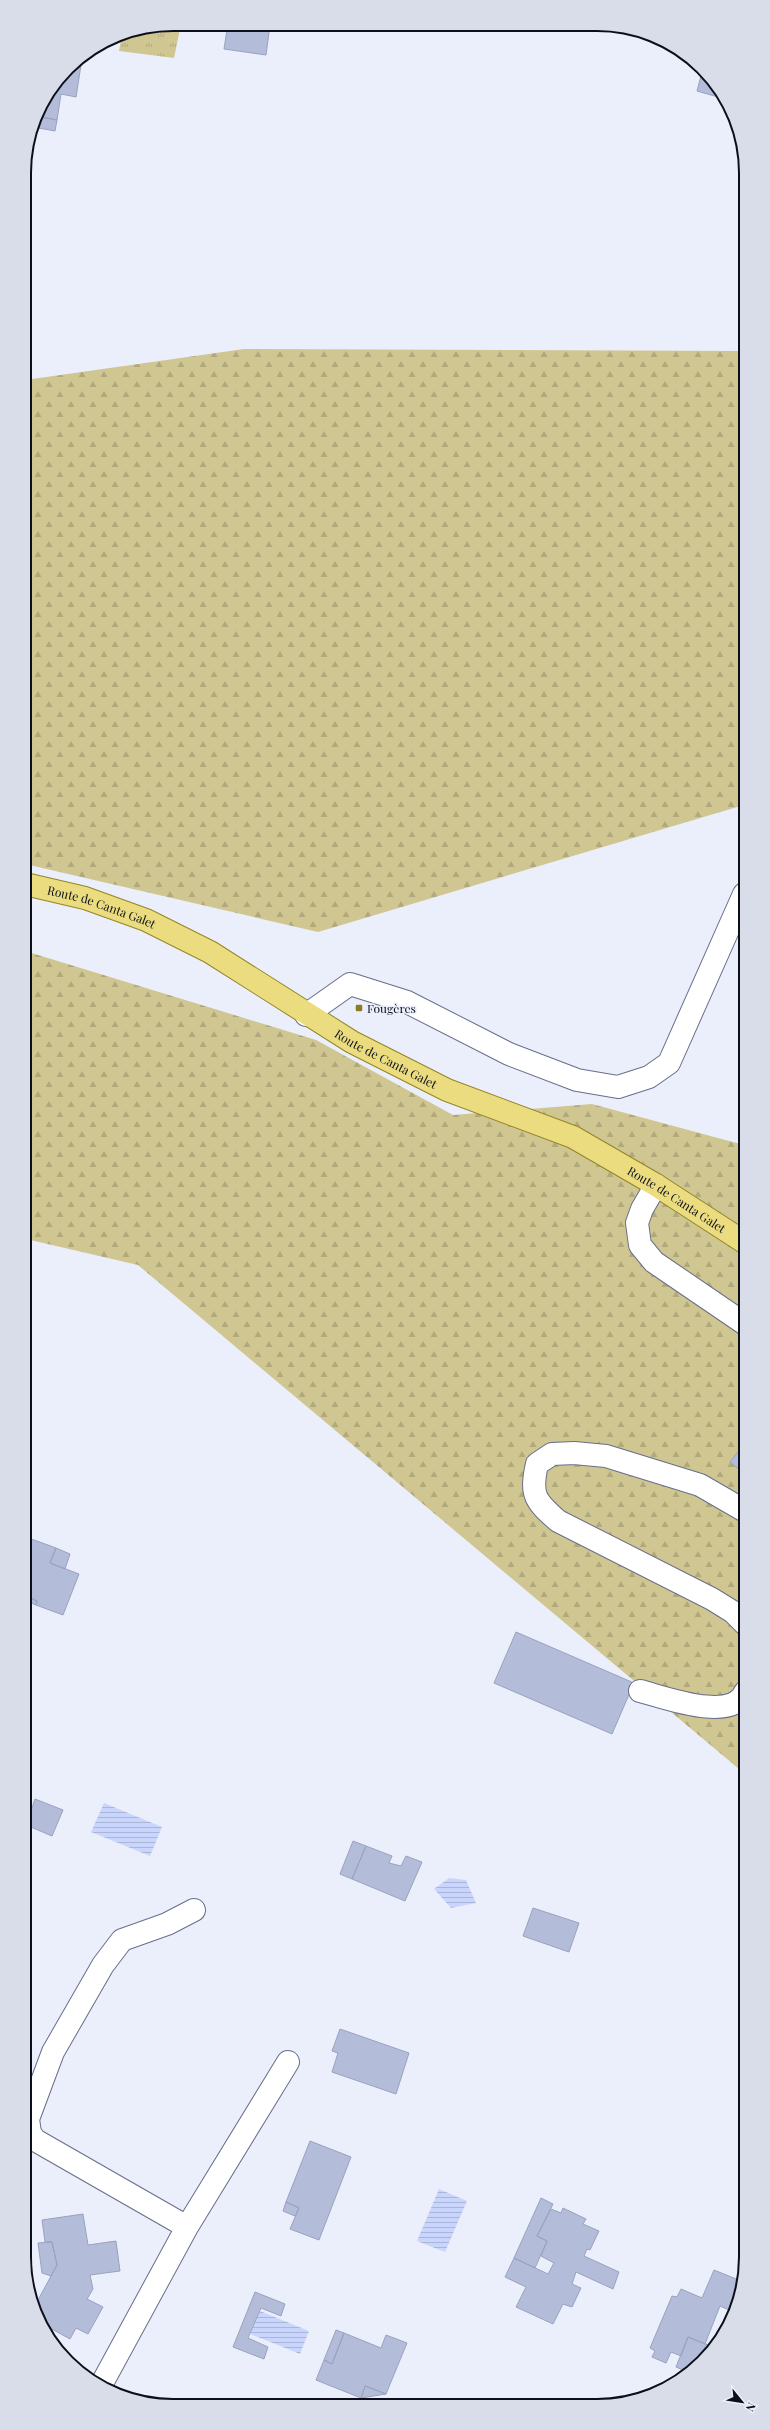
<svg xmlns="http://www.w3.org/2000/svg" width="770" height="2430" viewBox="0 0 770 2430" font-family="'Playfair Display',serif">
	<defs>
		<pattern id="grass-tufts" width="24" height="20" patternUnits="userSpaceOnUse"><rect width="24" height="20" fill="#d0c691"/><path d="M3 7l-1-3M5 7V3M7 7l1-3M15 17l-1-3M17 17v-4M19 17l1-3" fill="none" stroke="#b1a97c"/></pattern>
		<pattern id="forest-firs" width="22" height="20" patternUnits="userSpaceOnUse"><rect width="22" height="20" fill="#d0c691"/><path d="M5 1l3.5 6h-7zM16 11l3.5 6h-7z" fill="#b1a97c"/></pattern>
		<pattern id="water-rules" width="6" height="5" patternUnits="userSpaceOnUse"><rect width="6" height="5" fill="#c9d5fc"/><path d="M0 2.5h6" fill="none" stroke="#abb6d7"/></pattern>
	</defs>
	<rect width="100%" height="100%" fill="#ebeffb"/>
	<path fill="url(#grass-tufts)" d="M173 24H181L174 58 119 51 122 34Z"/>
	<path fill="url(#forest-firs)" d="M244 349 743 351 744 805 318 932 25 864V380Z
		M25 951 316 1040 453 1115 592 1104 744 1145 745 1774 138 1265 26 1239Z"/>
	<path fill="url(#water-rules)" d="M104 1803 162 1827 150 1856 91 1832Z
		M449 1878 466 1880 476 1903 451 1908 434 1889Z
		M439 2189 467 2201 445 2252 417 2241Z
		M260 2311 309 2331 300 2354 250 2334Z"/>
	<path fill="#b3bcd9" stroke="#99a2be" d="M228 24 270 25 266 55 224 49Z
		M73 64 81 65 76 97 61 94 57 120 35 116 68 67Z
		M703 68 725 99 697 91Z
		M35 116 57 120 55 131 33 127Z
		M745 1443V1474L730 1462Z
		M26 1537 56 1548 50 1563 79 1574 63 1615 36 1605 37 1601 26 1596Z
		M56 1548 70 1554 65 1569 50 1563Z
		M26 1596 37 1601 36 1605 26 1601Z
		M516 1632 634 1683 612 1734 494 1683Z
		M35 1799 63 1810 52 1836 26 1825Z
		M353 1841 366 1846 352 1879 340 1874Z
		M366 1846 392 1856 389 1863 401 1866 406 1856 422 1862 405 1901 352 1879Z
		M533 1908 579 1923 569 1952 523 1936Z
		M340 2029 409 2053 396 2094 332 2072 338 2053 332 2051Z
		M310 2141 351 2157 319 2240 290 2229 299 2208 286 2202Z
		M541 2198 553 2204 537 2236 547 2241 535 2268 514 2258Z
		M286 2202 299 2208 295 2216 283 2211Z
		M563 2208 586 2219 583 2224 599 2231 590 2250 587 2249 584 2256 619 2272 613 2289 576 2272 572 2284 581 2288 572 2307 563 2304 553 2324 516 2307 526 2287 505 2277 514 2258 548 2274 554 2263 541 2256 547 2241 537 2236 551 2209 561 2213Z
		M83 2214 88 2245 116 2241 120 2271 90 2275 93 2289 87 2299 103 2307 88 2334 76 2328 70 2339 39 2322 31 2298 32 2296 38 2300 57 2265 52 2242H45L42 2220Z
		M52 2242 57 2265 51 2276 42 2273 38 2243Z
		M714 2270 741 2281 729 2310 720 2306 705 2344 688 2337 681 2356 671 2352 666 2363 652 2357 655 2351 650 2348 672 2296 677 2297 681 2289 702 2298Z
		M255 2292 285 2304 281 2316 261 2308 248 2338 268 2347 264 2359 233 2347Z
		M336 2330 344 2333 332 2364 324 2360Z
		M344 2333 381 2348 386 2335 407 2343 386 2394 365 2386 361 2398 316 2380 324 2360 332 2364Z
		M688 2337 713 2347 709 2355 688 2372 676 2367Z
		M365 2386 386 2394 361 2398Z"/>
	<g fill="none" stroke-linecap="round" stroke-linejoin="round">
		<defs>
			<path id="minor" d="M306 1015 350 984 407 1002 509 1054 577 1080 618 1087 649 1077 669 1063 744 894
				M656 1185 642 1209 637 1223 640 1245 654 1262 745 1324
				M745 1511 700 1485 606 1456 574 1453 552 1454 537 1464C530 1495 535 1501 558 1521L712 1599 733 1612 745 1624
				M640 1691C664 1697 732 1723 745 1692
				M187 2227 288 2062
				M100 2387 187 2227 35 2140 30 2133 28 2119 53 2052 103 1965 122 1940 167 1924 194 1910"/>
			<g id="major">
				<path id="s1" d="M25 884 85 898 146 920 210 952 352 1042 447 1090 573 1137 656 1185 744 1242"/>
			</g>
		</defs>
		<use href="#minor" stroke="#676f89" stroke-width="24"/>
		<use href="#major" stroke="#948525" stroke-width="24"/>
		<use href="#minor" stroke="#fff" stroke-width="22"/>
		<use href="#major" stroke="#ebdc80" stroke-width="22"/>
	</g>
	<rect fill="#8b7c22" stroke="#ebeffb" stroke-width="1.5" x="355" y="1004" width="8" height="8" rx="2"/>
	<g text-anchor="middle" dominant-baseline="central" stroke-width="3" stroke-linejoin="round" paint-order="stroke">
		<g font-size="12" fill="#0c0f19" stroke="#ebeffb">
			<text stroke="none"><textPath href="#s1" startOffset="80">Route de Canta Galet</textPath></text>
			<text stroke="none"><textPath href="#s1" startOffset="404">Route de Canta Galet</textPath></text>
			<text stroke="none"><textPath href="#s1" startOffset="728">Route de Canta Galet</textPath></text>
		</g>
		<g font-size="12" fill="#0c0f19" stroke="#ebeffb" text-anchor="start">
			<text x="367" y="1008">Fougères</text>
		</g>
	</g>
	<path d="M0 0H770V2430H0ZM173 31H597A142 142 0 0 1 739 173V2257A142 142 0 0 1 597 2399H173A142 142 0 0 1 31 2257V173A142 142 0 0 1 173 31Z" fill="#d9dde9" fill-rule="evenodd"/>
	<path fill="none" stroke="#0c0f19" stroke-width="2" d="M173 31H597A142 142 0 0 1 739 173V2257A142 142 0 0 1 597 2399H173A142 142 0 0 1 31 2257V173A142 142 0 0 1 173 31Z"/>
	<g transform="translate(742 2402) rotate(120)" stroke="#ebeffb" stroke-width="3" paint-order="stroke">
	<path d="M0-3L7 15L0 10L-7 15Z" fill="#0c0f19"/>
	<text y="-6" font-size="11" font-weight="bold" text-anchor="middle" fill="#0c0f19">N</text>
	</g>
</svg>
